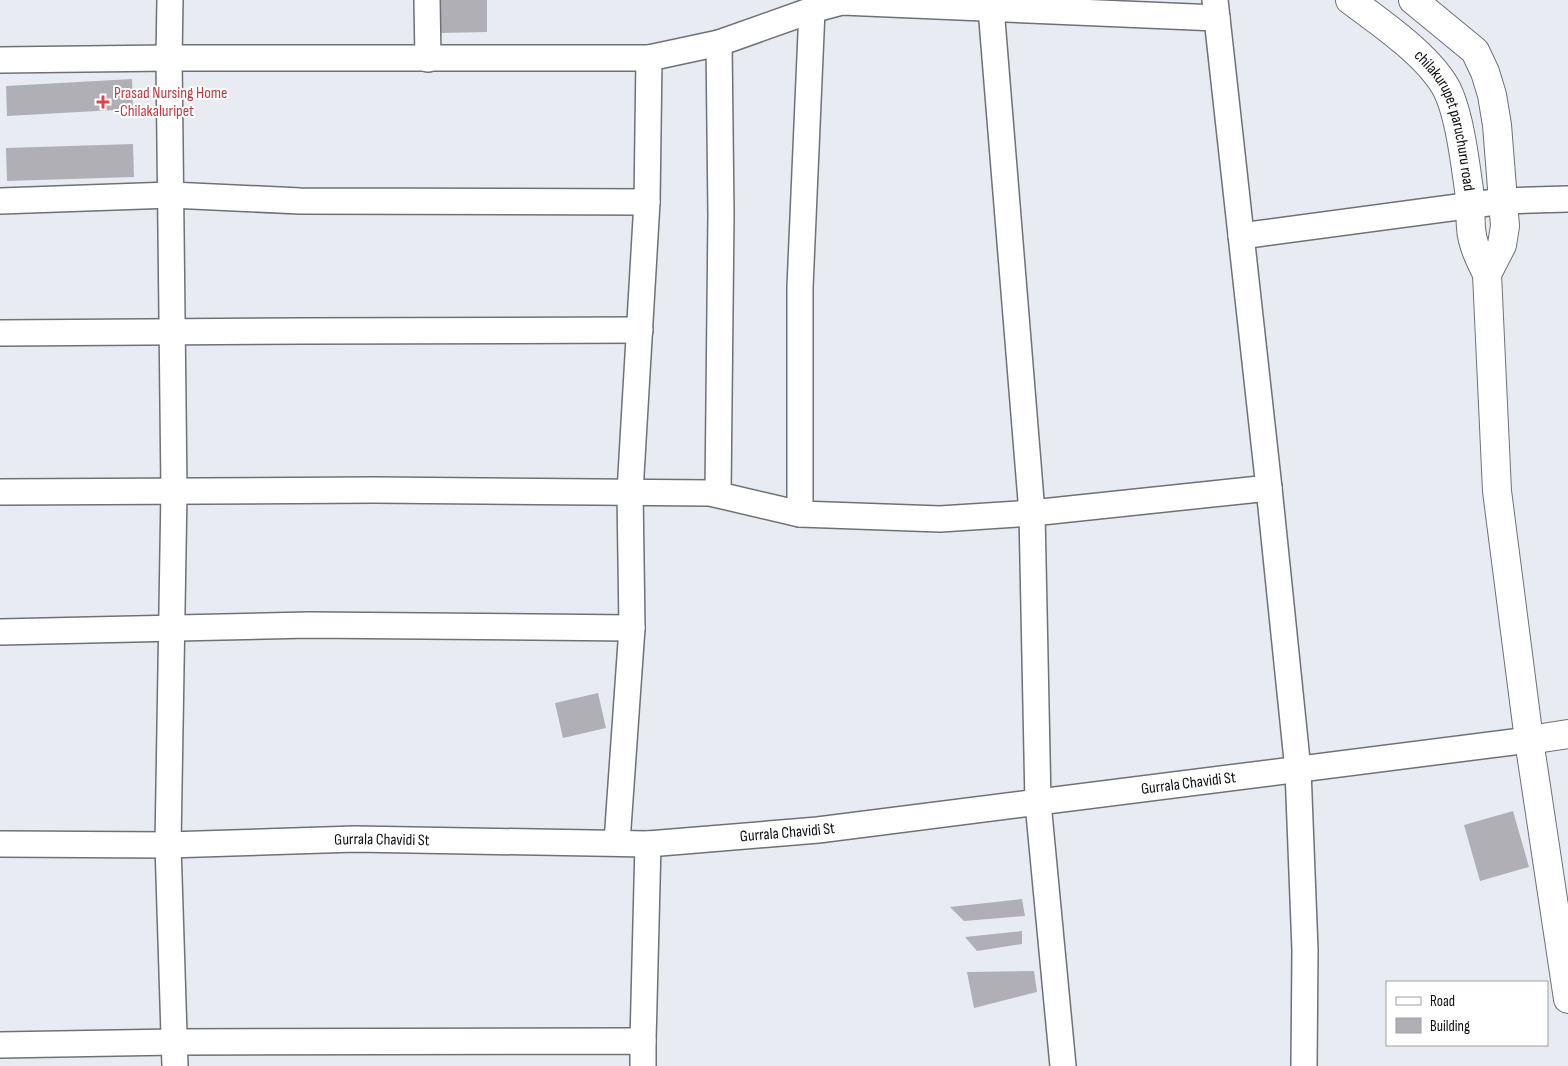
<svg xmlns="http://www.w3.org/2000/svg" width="1568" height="1066" viewBox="0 0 1568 1066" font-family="'Sofia Sans Condensed',sans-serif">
	<rect width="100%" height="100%" fill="#e8ecf2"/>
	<path fill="#b1afb6" d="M440 0H487V32L440 33Z
		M132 79 133 109 7 116 6 86Z
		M133 144 134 177 7 181 6 148Z
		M598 693 606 728 563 738 555 703Z
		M1513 811 1529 867 1480 881 1464 825Z
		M1022 899 1025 916 964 921 950 907Z
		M1022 931V944L977 951 965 937Z
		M1034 971 1037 992 974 1008 967 972Z"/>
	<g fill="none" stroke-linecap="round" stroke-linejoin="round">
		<defs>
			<g id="minor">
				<path d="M170 0 169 58 174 491 168 845 175 1066"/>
				<path d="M427 0 428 59"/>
				<path d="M1215 0 1269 488 1298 770 1305 950 1304 1066"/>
				<path d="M991 8 1032 513 1038 803 1063 1066"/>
				<path d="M0 60 169 58H649L719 43 812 10 842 2 1217 18"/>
				<path d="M0 201 171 195 300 201 647 202"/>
				<path d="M1241 236 1503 201 1568 199"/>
				<path d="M0 333 303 331 640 330"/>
				<path d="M0 492 374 490 710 493 800 514 940 519 1032 513 1269 488"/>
				<path d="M718 494 721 215 719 43"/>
				<path d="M800 514V287L812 10"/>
				<path d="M0 632 309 625 632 628"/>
				<path d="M617 842 632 628 630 492 647 202 649 58"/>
				<path id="s1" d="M0 844 168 845 355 839 648 844 818 830 1529 740"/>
				<path d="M643 1041 648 844"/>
				<path d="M0 1045 175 1042 643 1041V1066"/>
			</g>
			<g id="tertiary">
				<path id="s2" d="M1350 0C1380 22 1426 54 1445 86 1459 110 1465 162 1469 190 1471 202 1470 215 1471 228 1472 244 1480 260 1487 274"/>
				<path d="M1413 0 1475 51 1485 72 1492 95 1497 125 1505 226 1502 245 1487 274 1497 491 1529 740 1568 999"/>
			</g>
			<path id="secondary" d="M1529 740 1568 734"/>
		</defs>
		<use href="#minor" stroke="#6e7176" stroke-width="28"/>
		<use href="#tertiary" stroke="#6e7176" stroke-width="30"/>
		<use href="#secondary" stroke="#6e7176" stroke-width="30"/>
		<use href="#minor" stroke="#fff" stroke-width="25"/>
		<use href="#tertiary" stroke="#fff" stroke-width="28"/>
		<use href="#secondary" stroke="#fff" stroke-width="28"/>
	</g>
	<path fill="#e0444e" stroke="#fff" stroke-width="2" d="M100.5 94.5h5v5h5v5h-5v5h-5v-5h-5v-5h5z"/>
	<g text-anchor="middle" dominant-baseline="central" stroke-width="4" stroke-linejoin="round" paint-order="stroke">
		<g font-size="16" fill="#be3a42" stroke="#fff" text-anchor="start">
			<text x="114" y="93">Prasad Nursing Home<tspan x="114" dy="18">-Chilakaluripet</tspan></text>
		</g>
		<g font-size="16" fill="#0d0e10" stroke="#fff">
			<text stroke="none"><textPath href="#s2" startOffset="161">chilakurupet paruchuru road</textPath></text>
			<text stroke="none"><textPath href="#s1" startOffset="1192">Gurrala Chavidi St</textPath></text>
			<text stroke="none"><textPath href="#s1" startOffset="788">Gurrala Chavidi St</textPath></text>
			<text stroke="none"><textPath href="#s1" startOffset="382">Gurrala Chavidi St</textPath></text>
		</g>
	</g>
	<rect x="1386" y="981" width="162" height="65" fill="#ffffff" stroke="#9e9f9f"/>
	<rect x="1396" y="997" width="25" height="8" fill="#ffffff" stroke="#9e9f9f"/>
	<text x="1430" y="1006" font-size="15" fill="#0d0e10">Road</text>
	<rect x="1396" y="1018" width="25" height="15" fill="#b1afb6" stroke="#9e9f9f"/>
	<text x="1430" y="1031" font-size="15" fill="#0d0e10">Building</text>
</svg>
